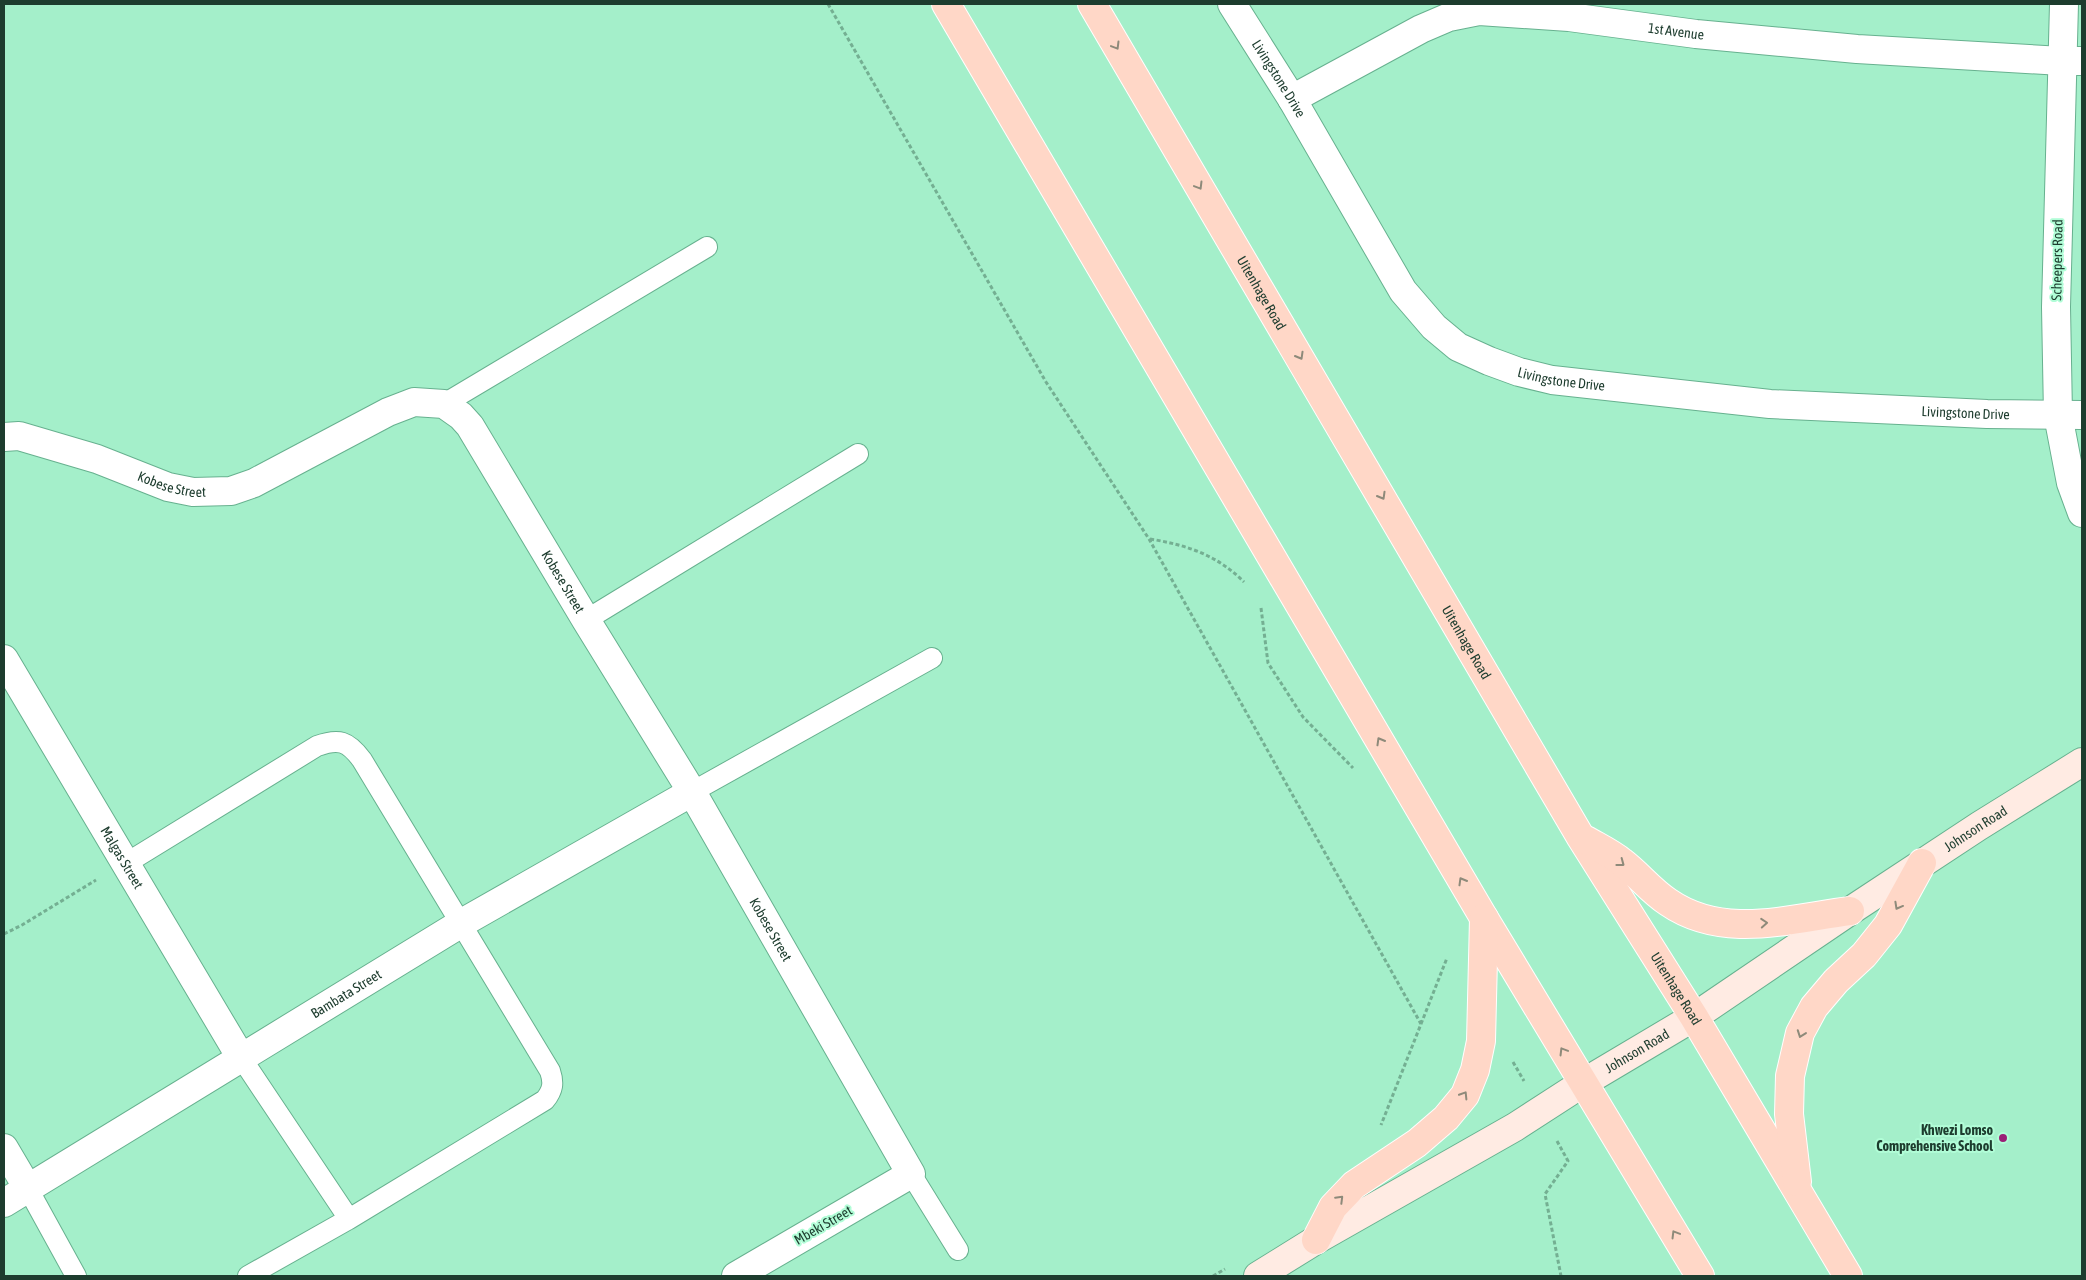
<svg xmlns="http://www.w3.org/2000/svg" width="2086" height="1280" viewBox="0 0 2086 1280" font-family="'Asap Condensed',sans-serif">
	<rect width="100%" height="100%" fill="#a4efca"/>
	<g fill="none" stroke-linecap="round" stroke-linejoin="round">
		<defs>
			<path id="lane" d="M444 404 707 247
				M586 620 858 454
				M692 792 932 658
				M125 864 317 746C339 738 348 741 362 760L550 1071C554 1083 553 1090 545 1100L349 1219 248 1276
				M240 1056 349 1219
				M911 1174 958 1250
				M27 1187 76 1276"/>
			<g id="street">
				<path id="s1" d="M1232 4 1292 99 1403 291 1434 327 1458 347 1489 361 1519 372 1552 380 1770 404 1987 414 2082 415"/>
				<path d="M2064 4 2056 307 2058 415 2071 483 2082 513"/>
				<path id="s2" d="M1292 99 1421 29 1449 17 1479 11 1569 17 1696 34 1857 49 2062 61H2082"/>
				<path id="s3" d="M4 437 19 436 97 459 168 487 193 492 231 491 254 483 388 412 414 402 444 404 461 416 470 426 586 620 692 792 911 1174 736 1276"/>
				<path id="s4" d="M4 659 240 1056"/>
				<path d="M4 1148 27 1187"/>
				<path id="s5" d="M4 1203 460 924 692 792"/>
			</g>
			<g id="secondary">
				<path id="s6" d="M1258 1276 1316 1240 1515 1127 1583 1083 1694 1017 1850 911 1979 826 2082 762"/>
			</g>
			<g id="primary">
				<path d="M946 4 1484 918 1700 1276"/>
				<path id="s7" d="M1092 4 1580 836 1694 1017 1848 1276"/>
				<path d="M1586 840C1598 847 1611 853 1622 862 1638 874 1651 891 1668 902 1723 940 1788 919 1850 911"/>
				<path d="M1797 1182 1789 1114 1790 1076 1800 1033 1814 1007 1836 981 1864 955 1888 925 1922 863"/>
				<path d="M1316 1240 1333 1207 1354 1185 1417 1143 1446 1118 1465 1095 1475 1070 1481 1041 1484 918"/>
			</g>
		</defs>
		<use href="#lane" stroke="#67b18f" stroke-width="22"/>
		<use href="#street" stroke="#67b18f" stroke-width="30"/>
		<use href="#secondary" stroke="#67b18f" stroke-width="30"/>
		<use href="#primary" stroke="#fff" stroke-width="30"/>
		<path stroke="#74af92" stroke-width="3" stroke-dasharray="4 2.5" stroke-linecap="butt" d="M828 4 1046 382 1149 539 1421 1024 1381 1125
			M1150 539C1187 545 1217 555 1244 582
			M1261 608 1268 663 1303 717 1353 768
			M4 934 22 925 96 880
			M1421 1024 1447 958
			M1513 1062 1524 1081
			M1557 1141 1568 1161 1545 1194 1561 1276
			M1213 1276 1225 1269"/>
		<use href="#lane" stroke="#fff" stroke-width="20"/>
		<use href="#street" stroke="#fff" stroke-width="28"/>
		<use href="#secondary" stroke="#ffebe3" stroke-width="28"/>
		<use href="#primary" stroke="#ffd7c7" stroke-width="28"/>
	</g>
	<defs><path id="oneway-chevron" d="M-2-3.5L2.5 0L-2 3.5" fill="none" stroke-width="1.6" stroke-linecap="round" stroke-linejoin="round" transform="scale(1.25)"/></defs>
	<g stroke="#8e8a7a">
		<use href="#oneway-chevron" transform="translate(1116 46) rotate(59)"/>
		<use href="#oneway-chevron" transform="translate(1199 186) rotate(59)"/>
		<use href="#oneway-chevron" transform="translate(1300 356) rotate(60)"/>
		<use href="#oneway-chevron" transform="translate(1382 496) rotate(60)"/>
		<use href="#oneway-chevron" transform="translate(1380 741) rotate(-120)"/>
		<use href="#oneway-chevron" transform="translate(1621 863) rotate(37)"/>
		<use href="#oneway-chevron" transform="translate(1462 881) rotate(-120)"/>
		<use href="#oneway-chevron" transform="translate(1898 906) rotate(119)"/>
		<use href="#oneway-chevron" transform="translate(1764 923) rotate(-4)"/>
		<use href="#oneway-chevron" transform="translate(1801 1034) rotate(110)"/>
		<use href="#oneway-chevron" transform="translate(1563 1051) rotate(-121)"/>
		<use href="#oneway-chevron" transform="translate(1464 1095) rotate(-58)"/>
		<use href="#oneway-chevron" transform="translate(1340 1199) rotate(-45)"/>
		<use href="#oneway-chevron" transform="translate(1675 1234) rotate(-121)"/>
	</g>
	<circle fill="#9a1e76" stroke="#b1fdd7" stroke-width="2" cx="2003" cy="1138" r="5"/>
	<g text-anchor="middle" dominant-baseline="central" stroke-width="4" stroke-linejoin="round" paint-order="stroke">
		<g font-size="14" fill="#1d3c2e" stroke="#b1fdd7">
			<text stroke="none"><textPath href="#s2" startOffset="406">1st Avenue</textPath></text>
			<text stroke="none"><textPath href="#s1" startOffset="88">Livingstone Drive</textPath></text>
			<text transform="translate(2057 260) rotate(-89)">Scheepers Road</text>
			<text stroke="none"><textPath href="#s7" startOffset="335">Uitenhage Road</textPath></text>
			<text stroke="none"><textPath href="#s1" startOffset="522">Livingstone Drive</textPath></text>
			<text stroke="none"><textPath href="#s1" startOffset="928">Livingstone Drive</textPath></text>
			<text stroke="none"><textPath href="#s3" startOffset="176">Kobese Street</textPath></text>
			<text stroke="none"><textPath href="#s3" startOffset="686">Kobese Street</textPath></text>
			<text stroke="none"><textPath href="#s7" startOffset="740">Uitenhage Road</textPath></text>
			<text stroke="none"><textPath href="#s6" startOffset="846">Johnson Road</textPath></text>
			<text stroke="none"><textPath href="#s4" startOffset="231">Malgas Street</textPath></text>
			<text stroke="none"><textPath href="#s3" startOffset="1091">Kobese Street</textPath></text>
			<text stroke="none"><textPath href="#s7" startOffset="1145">Uitenhage Road</textPath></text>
			<text stroke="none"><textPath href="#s5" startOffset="401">Bambata Street</textPath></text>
			<text stroke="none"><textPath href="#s6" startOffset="441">Johnson Road</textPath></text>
			<text transform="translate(823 1225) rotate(-30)">Mbeki Street</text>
		</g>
		<g font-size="14" font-weight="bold" fill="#1d3c2e" stroke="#b1fdd7" text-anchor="end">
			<text x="1993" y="1130">Khwezi Lomso<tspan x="1993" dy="16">Comprehensive School</tspan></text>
		</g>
	</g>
	<rect width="2086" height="1280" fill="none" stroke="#1d3c2e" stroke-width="10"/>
</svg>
